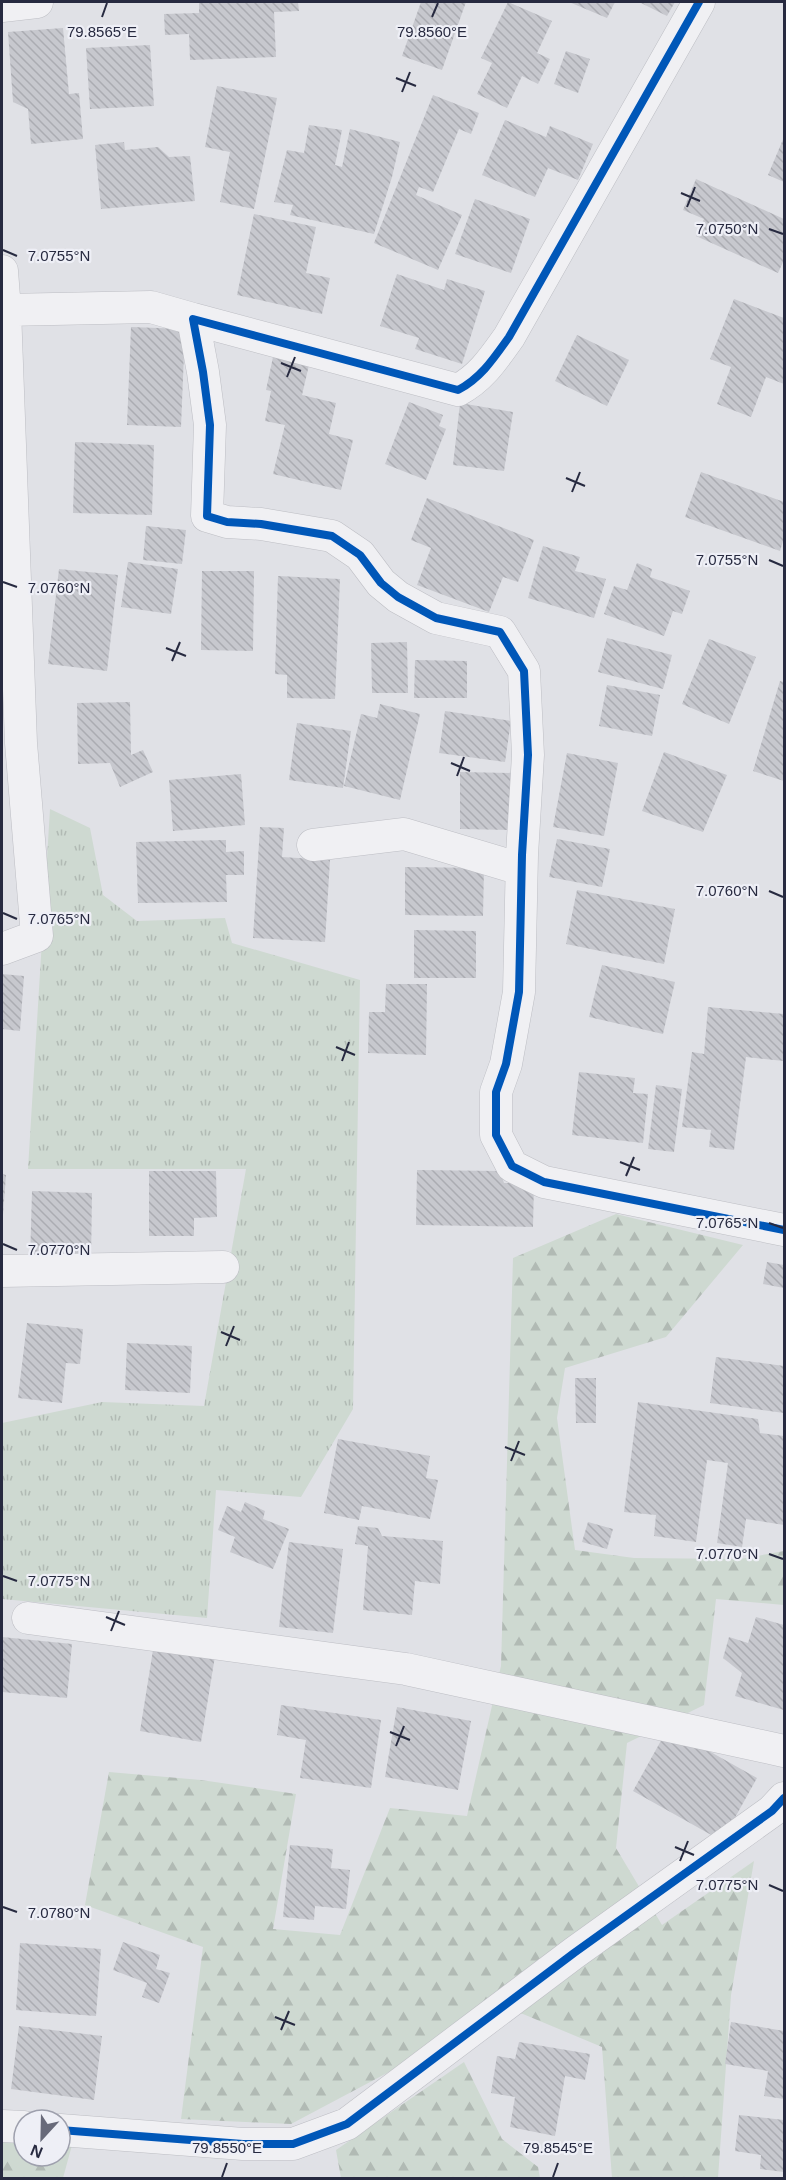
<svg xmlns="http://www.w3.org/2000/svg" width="786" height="2180" viewBox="0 0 786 2180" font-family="Arial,sans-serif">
	<defs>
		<pattern id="grass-tufts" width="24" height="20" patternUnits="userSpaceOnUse" patternTransform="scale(1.5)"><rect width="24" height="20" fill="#ced9d1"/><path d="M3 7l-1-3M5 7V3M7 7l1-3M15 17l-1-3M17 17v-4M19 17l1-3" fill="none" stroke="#b1bab4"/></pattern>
		<pattern id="forest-firs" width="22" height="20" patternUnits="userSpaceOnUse" patternTransform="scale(1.5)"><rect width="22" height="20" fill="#ced9d1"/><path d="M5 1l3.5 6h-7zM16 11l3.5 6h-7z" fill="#b1bab4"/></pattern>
		<pattern id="building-back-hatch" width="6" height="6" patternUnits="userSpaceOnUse" patternTransform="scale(1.5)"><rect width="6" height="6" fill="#c7c8ce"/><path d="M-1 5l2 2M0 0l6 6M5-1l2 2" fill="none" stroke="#abacb2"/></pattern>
	</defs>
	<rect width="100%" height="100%" fill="#e0e1e6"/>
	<path fill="url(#grass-tufts)" d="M50 809 90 828 103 895 137 921 225 918 232 943 360 980 353 1409 301 1497 216 1490 207 1618 2 1599V1423L102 1402 204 1406 246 1169H28Z"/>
	<path fill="url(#forest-firs)" d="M616 1214 743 1245 666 1337 565 1368 557 1418 575 1550 634 1558 740 1559 784 1551V1605L716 1599 704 1705 627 1743 616 1848 662 1925 754 1861 731 1995 718 2178H612L602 2047 523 2014 478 2009 421 2055 291 2124 181 2119 203 1947 85 1905 109 1772 201 1780 296 1794 273 1929 340 1935 390 1808 467 1816 501 1666 513 1258Z
		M464 2062 502 2139 538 2167 540 2178H341L336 2150Z
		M2 2140 24 2142V2156H60V2144L72 2145 63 2178H2Z"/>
	<path fill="url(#building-back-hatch)" d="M199 2H298L299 11 274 12 276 57 190 60 189 34 165 35 164 14 199 13Z
		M421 2H466L442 70 402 56Z
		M508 2 552 21 537 53 550 59 538 84 522 76 507 108 477 94 492 63 481 58Z
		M569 2H615L607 18Z
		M639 2H675L667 16Z
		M63 28 69 94 79 93 83 139 31 144 28 109 13 102 8 32Z
		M150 45 154 106 90 109 86 48Z
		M566 51 590 59 578 93 554 84Z
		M217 86 277 98 254 209 220 202 230 152 205 147Z
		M433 95 479 113 471 134 459 129 433 192 419 187 416 195 462 215 438 270 374 243Z
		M505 120 546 137 550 126 593 144 578 180 548 168 535 197 482 175Z
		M309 125 342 130 335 165 342 167 350 129 400 142 392 177 374 234 290 215 293 205 274 202 287 150 304 153Z
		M784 137V182L768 175Z
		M124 142 125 150 158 147 169 157 190 156 195 201 101 209 95 145Z
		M696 179 784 219V260L778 273 696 236 704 219 683 210Z
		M475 199 530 219 511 273 455 254Z
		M254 214 316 227 306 273 330 278 322 314 237 295Z
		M397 274 444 290 447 279 485 291 462 364 415 349 419 338 380 326Z
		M734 299 784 318V384L766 377 751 417 717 404 731 367 710 359Z
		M131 327 185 329 181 427 127 425Z
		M577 335 629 360 607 406 555 381Z
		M273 357 309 365 302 395 336 403 329 434 353 440 341 490 273 474 285 425 265 421 271 391 266 390Z
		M409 402 443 415 439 426 446 429 426 480 385 464Z
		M460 403 513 412 504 471 453 465Z
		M75 442 154 445 152 515 73 513Z
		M701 472 784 502V538L780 551 685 517Z
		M427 498 534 540 518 582 503 577 489 612 417 585 431 548 411 540Z
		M146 526 186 530 182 564 143 560Z
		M543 546 580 557 575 571 606 579 594 618 528 598Z
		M128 562 178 569 171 614 121 607Z
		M637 563 652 569 650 577 690 591 682 614 673 611 664 636 604 614 614 586 627 590Z
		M59 569 118 575 107 671 48 664Z
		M202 571H254L253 651 201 650Z
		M278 576 340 579 335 699 287 698V675L275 674Z
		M607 638 672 655 663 689 598 672Z
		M709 639 756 657 729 724 682 704Z
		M407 642 408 693H372L371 643Z
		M415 660 467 661V698H414Z
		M780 681 784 682V781L753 771Z
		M607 685 660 695 652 736 599 726Z
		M130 702 131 755 143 750 153 772 120 787 110 763 78 764 77 703Z
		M380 704 420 714 400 800 344 786 361 714 377 718Z
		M445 711 511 721 505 762 439 753Z
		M297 723 351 731 343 788 289 780Z
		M664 752 727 775 703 832 642 811Z
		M567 753 618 763 604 836 553 827Z
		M460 772 516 773 515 830 460 829Z
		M241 774 245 825 173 831 169 780Z
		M260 827 284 828 282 857 330 860 325 942 253 938Z
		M557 839 610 849 602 887 549 877Z
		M226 840V852L244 851V875H226L227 902 138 903 136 842Z
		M405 867 484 868 483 916 405 915Z
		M577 890 675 909 664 964 566 944Z
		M414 930 476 931V978H414Z
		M602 965 675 982 663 1034 589 1017Z
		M2 974 24 976 20 1031 2 1029Z
		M386 984H427L426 1055 368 1053 369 1012H385Z
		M708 1007 784 1014V1061L746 1057 734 1150 709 1147 711 1130 682 1127 692 1052 704 1054Z
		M579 1072 635 1078 633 1093 648 1094 643 1143 572 1135Z
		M656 1085 682 1089 674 1152 648 1149Z
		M417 1170 500 1171 504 1183H534L533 1227 416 1225Z
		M149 1171H216L217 1217 194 1218V1236H149Z
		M2 1174 6 1175 3 1215H2Z
		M32 1191 92 1193 91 1263 30 1261Z
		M767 1262 784 1265V1288L763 1284Z
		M27 1323 83 1329 80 1364 66 1363 62 1403 18 1398Z
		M127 1343 192 1346 190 1393 125 1390Z
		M716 1357 784 1366V1413L710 1403Z
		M575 1378H596V1423H576Z
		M638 1402 758 1419 760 1433 784 1436V1525L746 1519 742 1547 717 1543 728 1463 707 1460 696 1542 654 1536 656 1515 624 1512Z
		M338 1439 430 1456 426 1478 438 1480 430 1519 362 1506 359 1520 324 1513Z
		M245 1502 265 1511 263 1519 289 1529 273 1569 230 1552 235 1537 218 1530 227 1506 241 1512Z
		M588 1522 613 1529 607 1549 582 1542Z
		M358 1526 378 1528 382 1536 443 1541 440 1584 415 1581 412 1615 363 1610 368 1546 355 1544Z
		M289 1542 343 1549 333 1633 279 1627Z
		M756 1617 784 1625V1710L735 1696 742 1673 723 1658 729 1637 748 1643Z
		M2 1637 72 1644 67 1698 2 1692Z
		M153 1650H216L201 1742 140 1731Z
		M281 1705 381 1720 371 1788 300 1778 306 1740 277 1735Z
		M397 1707 471 1721 458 1790 385 1777Z
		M668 1728 757 1778 722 1841 633 1791Z
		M290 1845 333 1849 331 1868 350 1870 346 1909 315 1906 314 1920 283 1917Z
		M123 1942 160 1955 156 1969 170 1973 159 2003 142 1997 147 1983 113 1970Z
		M20 1943 101 1949 96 2016 16 2010Z
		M731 2022 784 2031V2099L764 2096 768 2071 725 2064Z
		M19 2026 102 2036 94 2100 11 2089Z
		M519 2042 590 2054 585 2080 565 2076 555 2136 510 2127 515 2097 491 2093 497 2056 515 2059Z
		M739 2115 784 2120V2172L760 2169 761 2155 735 2151Z"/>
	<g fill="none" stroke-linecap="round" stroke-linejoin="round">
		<defs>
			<path id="minor" d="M699 2 509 337C494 358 481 378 458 390L193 319 203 372 210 425 207 516 227 522 261 524 332 536 360 555 381 583 398 597 436 618 500 632 524 671 528 755 522 855 519 992 506 1064 496 1092V1135L512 1166 544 1182 784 1230
				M2 6 37 2
				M2 271 5 310 21 743 37 936 2 949
				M5 310 151 307 193 319
				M313 845 404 834 521 869
				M2 1271 223 1267
				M28 1618 406 1669 784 1751
				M2 2126 24 2127
				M60 2130 243 2144H293L347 2124 574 1953 772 1811 784 1798"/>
		</defs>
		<use href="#minor" stroke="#bdbec4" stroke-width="33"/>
		<use href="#minor" stroke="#f0f0f3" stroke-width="32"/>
		<defs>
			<path id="cycleway" d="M699 2 509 337C494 358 481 378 458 390L193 319 203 372 210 425 207 516 227 522 261 524 332 536 360 555 381 583 398 597 436 618 500 632 524 671 528 755 522 855 519 992 506 1064 496 1092V1135L512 1166 544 1182 784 1230
				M60 2130 243 2144H293L347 2124 574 1953 772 1811 784 1798"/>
		</defs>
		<use href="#cycleway" stroke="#eeeff6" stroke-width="11"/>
		<use href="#cycleway" stroke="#0057b8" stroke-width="8"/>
	</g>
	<path fill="none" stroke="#272a40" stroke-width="2" d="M102 17 107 3M432 17 438 3M396 78 416 86M402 92 410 72M681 193 700 201M687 207 695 187M769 229 783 234M3 250 17 256M281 363 301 371M287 377 295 357M566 478 585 486M572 492 580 472M769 560 783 566M3 582 17 587M166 648 186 656M172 661 180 642M451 763 470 771M457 776 464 757M769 891 783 897M3 913 17 919M336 1047 355 1055M342 1061 349 1042M620 1162 640 1170M626 1176 634 1157M769 1223 783 1228M3 1244 17 1250M221 1332 240 1340M226 1346 234 1326M505 1447 525 1455M511 1461 519 1441M769 1554 783 1559M3 1576 17 1581M106 1617 125 1625M111 1631 119 1611M390 1732 410 1740M396 1746 404 1726M675 1847 694 1855M680 1861 688 1841M769 1885 783 1891M3 1907 17 1912M275 2017 295 2025M281 2030 289 2011M222 2177 227 2163M553 2177 558 2163"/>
	<g font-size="15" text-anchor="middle" fill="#272a40" stroke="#eeeff6" stroke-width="4.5" stroke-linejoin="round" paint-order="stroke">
		<text x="432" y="37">79.8560°E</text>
		<text x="102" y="37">79.8565°E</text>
		<text x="727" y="234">7.0750°N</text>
		<text x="59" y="261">7.0755°N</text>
		<text x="727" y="565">7.0755°N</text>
		<text x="59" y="593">7.0760°N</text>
		<text x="727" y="896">7.0760°N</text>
		<text x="59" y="924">7.0765°N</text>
		<text x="727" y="1228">7.0765°N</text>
		<text x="59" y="1255">7.0770°N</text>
		<text x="727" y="1559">7.0770°N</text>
		<text x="59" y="1586">7.0775°N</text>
		<text x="727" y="1890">7.0775°N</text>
		<text x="59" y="1918">7.0780°N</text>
		<text x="227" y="2153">79.8550°E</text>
		<text x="558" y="2153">79.8545°E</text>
	</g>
	<rect width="786" height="2180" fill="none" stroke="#272a40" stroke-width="6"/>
	<g transform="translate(42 2138) rotate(202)"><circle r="28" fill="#eeeff6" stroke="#9ea0ad" stroke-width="1.5"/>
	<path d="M0-4.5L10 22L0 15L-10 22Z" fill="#686a7a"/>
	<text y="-9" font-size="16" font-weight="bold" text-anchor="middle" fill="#272a40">N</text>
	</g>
</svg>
